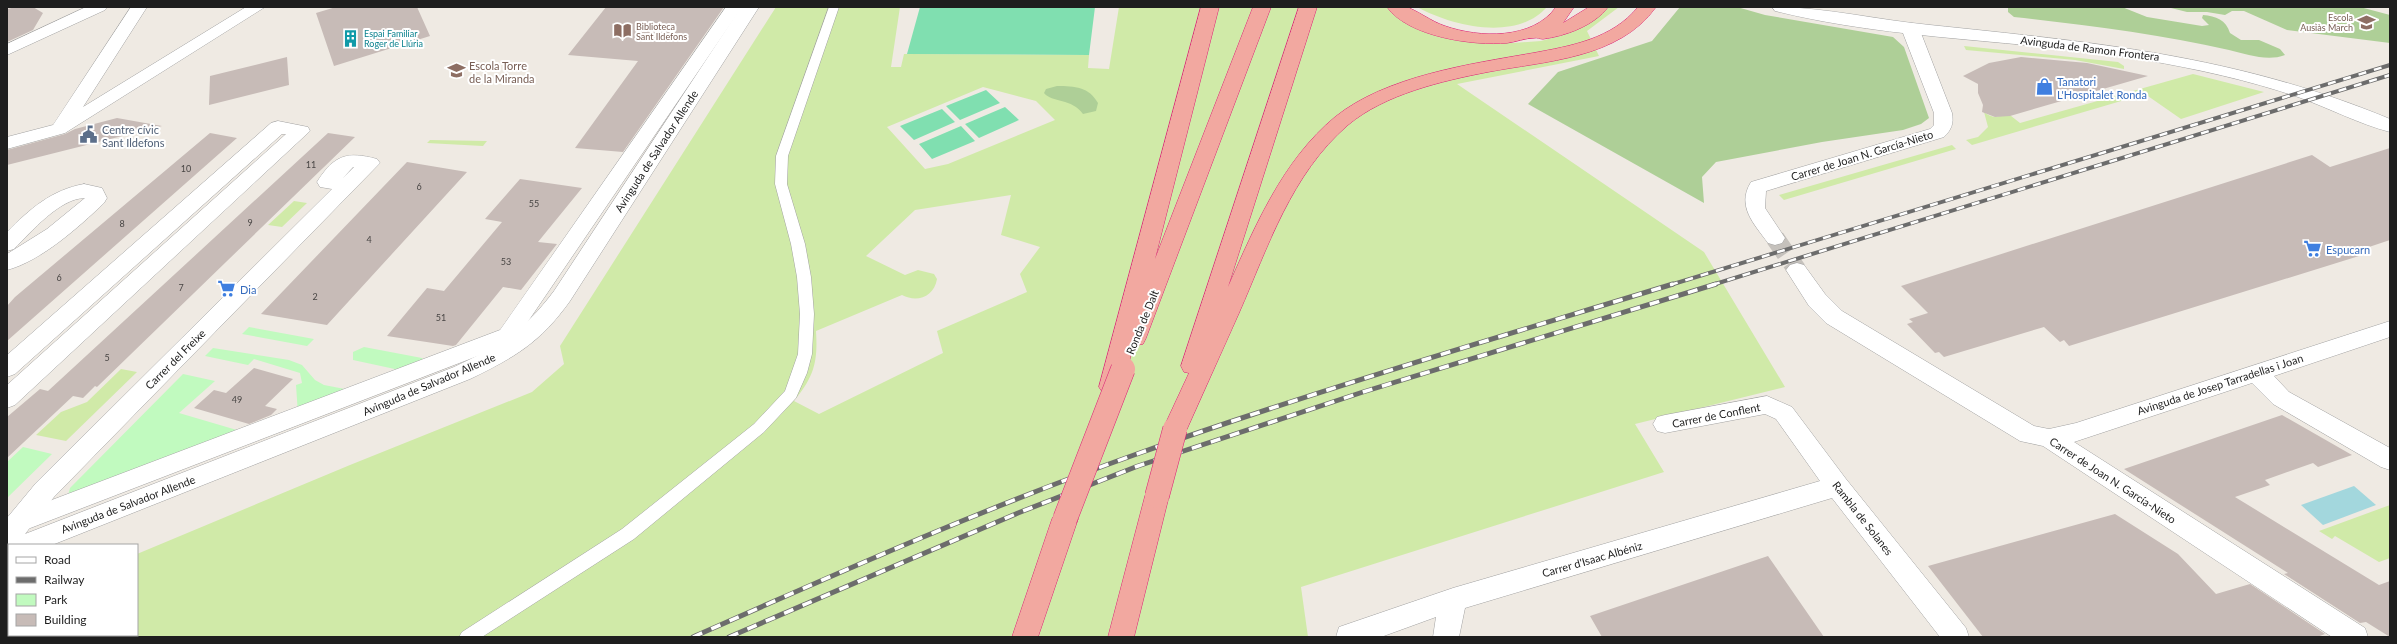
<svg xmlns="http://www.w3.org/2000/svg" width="2397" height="644" viewBox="0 0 2397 644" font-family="Lato,sans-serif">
	<rect width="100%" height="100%" fill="#efeae3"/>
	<path fill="#d0eaa8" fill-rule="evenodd" d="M776 7H900L891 67H901L904 54H907L1089 55 1088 68 1109 69 1119 7H1388L1476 42 1513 43 1541 41 1569 33 1588 24 1609 7H1619L1587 31 1599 56 1457 84 1704 252 1785 387 1635 424 1664 472 1301 587 1308 637H7V628L9 627V635H137V554L350 465 532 392 564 364 560 346ZM983 87 1036 101 1055 120 948 164 925 169 887 127ZM1011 195 1001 235 1040 247 1020 274 1027 292 937 331 943 353 819 414 794 401C814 377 818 362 816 331L902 295C917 303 934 297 937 279L934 274 918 270 905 275 866 256 915 210Z
		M1417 7H1547C1516 42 1452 26 1417 7Z
		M1964 46 2118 62 2124 66V69L2075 60 1966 50Z
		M2193 74 2264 92 2181 119 2145 94 1972 145 1966 140 1978 137 1988 127 1984 112C1991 118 1999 119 2006 112L2020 123Z
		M430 140 487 141 483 146 427 143Z
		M1952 145 1956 149 1784 200 1779 195Z
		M294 201 307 203 282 227 268 225Z
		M121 369 137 372 66 441 36 435 61 412 87 402Z
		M2390 505V558L2379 562 2335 536 2332 539 2319 531Z"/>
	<path fill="#aecf97" d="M1680 7H1737L1765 15 1893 37 1904 47 1929 118 1921 124 1903 130 1822 142 1716 162 1702 177 1704 203 1528 104 1558 72 1652 41Z
		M2008 7H2122L2147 17 2202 26 2209 25 2202 18 2203 15C2216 16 2226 20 2230 33L2241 40H2259L2280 49 2285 55C2267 62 2247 54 2229 50 2158 34 2087 25 2014 17L2008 12Z
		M2167 7H2360L2390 15V43L2287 30 2244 11H2232L2225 15 2207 12H2187Z
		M1057 86C1075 86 1089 87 1098 103L1096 111 1083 114C1072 98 1052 103 1044 93L1046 89Z"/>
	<path fill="#c1fabf" d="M249 327 314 339 307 346 242 334Z
		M364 347 422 358 425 361 404 371 353 360V352Z
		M213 348 289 360 302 365 315 380 324 385 350 390 298 414 296 385 302 383 300 373 254 359 248 365 205 356Z
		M183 374 215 381 179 413 247 433 68 495 70 488Z
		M23 447 52 454 7 498V462Z"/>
	<path fill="#80dfb0" d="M920 7H1095L1089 55 907 54Z
		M986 90 1000 103 960 120 946 106Z
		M1005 107 1019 120 979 138 965 124Z
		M942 109 955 122 914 140 900 126Z
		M961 126 975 141 932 159 919 144Z"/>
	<path fill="#a3d7dd" d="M2354 486 2376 505 2323 525 2301 505Z"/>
	<path fill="#c7bbb7" d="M16 7H33L43 13 33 30 7 42V9Z
		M336 7H417L430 36 334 66 316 13Z
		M606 7H724L623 152 575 148 638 61 568 55Z
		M287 57 289 85 209 105 210 76Z
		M2021 57 2087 63 2148 76 2010 116 1995 117 1982 112 1983 105 1978 93V84L1963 76 1989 63Z
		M117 118 162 126 7 165V150L65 134 75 129Z
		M210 133 237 138 7 341V306L15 297Z
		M328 133 355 137 97 387 95 386 83 398 73 396 7 458V417L40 389 48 391Z
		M2390 148V240L2354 252 2359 256 2069 346 2064 340 2060 342 2044 327 1944 357 1939 352 1935 353 1907 324 1913 322 1909 319 1928 313 1901 286 2312 155 2330 167Z
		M407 162 467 172 327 325 261 314Z
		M520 179 582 188 538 242 557 244 521 290 503 287 456 345 453 346 387 336 427 288 444 291 502 222 485 219Z
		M254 368 293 379 265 406 277 409 271 415 249 424 194 408 214 390 226 393Z
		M2282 415 2352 455 2318 467 2313 463 2265 480 2270 485 2235 497 2379 585 2390 581V637L2366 622 2360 623 2284 574 2288 573 2124 469Z
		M2115 514 2178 554 2216 594 2250 584 2325 634 2317 637H1983L1928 566Z
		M1768 556 1824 637H1602L1590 616Z"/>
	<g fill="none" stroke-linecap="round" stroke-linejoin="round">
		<path stroke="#c5c1bc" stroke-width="19" stroke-dasharray="19 10" stroke-linecap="butt" d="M1775 238 1797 270"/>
		<defs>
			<path id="service" d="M829 7H839L788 156 787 184 805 244 811 277 814 314 812 354 807 373 796 398 764 432 634 539 482 637H459L462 632 622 529 754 424 785 391 798 354 800 314 797 277 791 244 775 184 776 156Z"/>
			<path id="pedestrian" d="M86 7H107L105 10 7 55V44Z
				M131 7H147L83 107 246 7H265L65 133 7 149V137L53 125Z
				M726 7H742L514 342 7 537V517L500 330Z"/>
			<path id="minor" d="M741 7H759L570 301C540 343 515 357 470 379L52 545H9L7 548V518L36 483 332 189 320 187 317 182C334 155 347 151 377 159L380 163 54 497 25 534 454 367C499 346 524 331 554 291ZM353 167H354L343 178Z
				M1910 23 1916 24 1919 28 1952 113C1954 124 1951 130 1944 137L1766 191 1765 208 1785 238 1782 243 1775 245 1768 243C1754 224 1736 206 1751 182L1930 129 1934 125V113L1901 28 1904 24Z
				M278 121 308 127 310 131 15 405 7 408V385L286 134H282L15 374 7 377V355L271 123Z
				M84 184 102 188 107 198 104 203C79 227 41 261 7 270V254L47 229 85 198C60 198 31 232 14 249L7 251V232C30 209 51 190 84 184Z
				M1797 263 1804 265 1825 294 1842 311 2034 426 2049 429 2076 423 2390 321V337L2274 376 2289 392 2390 448V470L2381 467 2273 404 2252 383 2074 442 2365 628 2368 637H2332L2043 446 2020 441 1826 323 1809 306 1786 270 1790 265Z
				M1767 396 1792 407 1846 479 1966 628 1969 637H1940L1832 498 1465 608 1459 637H1433L1436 617 1381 637H1336L1339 627 1453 588 1820 481 1776 419 1765 414 1665 433 1657 431 1653 424 1657 417 1665 415Z"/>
			<path id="tertiary" d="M1772 7C1825 7 1877 20 1930 25 2092 42 2236 55 2390 119V132C2359 124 2329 108 2298 97 2248 80 2197 69 2145 60 2022 39 1896 41 1775 11Z"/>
			<path id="trunk" d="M1201 7H1219L1155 259 1253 7H1271L1146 338 1143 344 1133 346 1123 387 1119 393 1111 396 1103 393 1099 387Z
				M1299 7H1317L1228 287C1255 226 1283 160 1335 117 1386 76 1470 64 1533 53 1571 46 1612 39 1638 7H1656C1619 59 1545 61 1488 72 1442 81 1385 94 1348 125 1291 174 1268 247 1239 313 1222 352 1204 390 1187 429L1183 436 1175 438 1167 436 1163 429 1189 373 1184 372 1181 366Z
				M1387 7C1393 7 1401 6 1406 7 1415 9 1432 22 1445 26 1479 38 1533 40 1556 7H1574L1563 23 1589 7H1608C1594 26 1565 36 1543 39 1540 39 1537 37 1534 38 1525 38 1516 42 1507 43 1474 46 1408 37 1387 7Z
				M1157 486 1166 489 1169 496 1134 637H1108L1145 496 1148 489Z
				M1065 509 1074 512 1078 519 1038 637H1012L1052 519 1056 512Z"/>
		</defs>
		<use href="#service" stroke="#a2a2a2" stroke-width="1"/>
		<use href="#pedestrian" stroke="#a2a2a2" stroke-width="1"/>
		<use href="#minor" stroke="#a2a2a2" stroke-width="1"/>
		<use href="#tertiary" stroke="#a2a2a2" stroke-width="1"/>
		<use href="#trunk" stroke="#db2276" stroke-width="1"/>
		<use href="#service" fill="#fff" fill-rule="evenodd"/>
		<use href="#pedestrian" fill="#fff" fill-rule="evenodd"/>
		<use href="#minor" fill="#fff" fill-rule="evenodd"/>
		<use href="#tertiary" fill="#fff" fill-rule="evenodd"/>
		<use href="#trunk" fill="#f2a8a0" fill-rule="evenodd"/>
		<defs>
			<path id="rail-far1" d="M1670 285 2390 65
				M1712 285 2390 75"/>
			<path id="rail" d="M693 637C838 573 984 508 1134 455 1311 392 1493 339 1673 284
				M729 637 1018 513 1138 466 1363 392 1716 284"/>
		</defs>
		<use href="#rail-far1" stroke="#6c6c6c" stroke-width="4"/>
		<use href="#rail" stroke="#6c6c6c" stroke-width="5"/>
		<use href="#rail-far1" stroke="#fff" stroke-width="2.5" stroke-dasharray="8" stroke-linecap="butt"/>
		<use href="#rail" stroke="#fff" stroke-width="3.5" stroke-dasharray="10" stroke-linecap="butt"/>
		<defs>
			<path id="trunk-bridge" d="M1157 496 1175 429
				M1065 519 1123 369"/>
		</defs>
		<use href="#trunk-bridge" stroke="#db2276" stroke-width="25" stroke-linecap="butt"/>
		<use href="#trunk-bridge" stroke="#f2a8a0" stroke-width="24"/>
	</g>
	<defs>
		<symbol id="school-bare" viewBox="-9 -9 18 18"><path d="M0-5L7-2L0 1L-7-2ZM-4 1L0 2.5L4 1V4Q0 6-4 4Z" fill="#8d6e63" stroke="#fff" stroke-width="2.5" paint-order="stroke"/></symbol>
		<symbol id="library-bare" viewBox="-9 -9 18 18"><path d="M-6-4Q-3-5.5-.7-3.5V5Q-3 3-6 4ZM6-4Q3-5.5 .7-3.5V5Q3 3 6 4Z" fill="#8d6e63" stroke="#fff" stroke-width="2.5" paint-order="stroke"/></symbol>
		<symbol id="building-bare" viewBox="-9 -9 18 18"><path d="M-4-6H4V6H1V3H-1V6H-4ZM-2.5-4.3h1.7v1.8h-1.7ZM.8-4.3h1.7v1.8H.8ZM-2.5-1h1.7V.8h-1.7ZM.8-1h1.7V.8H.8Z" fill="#0f9aa8" stroke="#fff" stroke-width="2.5" paint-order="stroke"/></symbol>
		<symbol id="shop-bare" viewBox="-9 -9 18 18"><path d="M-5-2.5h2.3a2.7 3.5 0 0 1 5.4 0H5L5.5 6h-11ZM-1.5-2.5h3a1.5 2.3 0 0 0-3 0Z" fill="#3f7fe0" stroke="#fff" stroke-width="2.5" paint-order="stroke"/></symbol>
		<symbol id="civic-bare" viewBox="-9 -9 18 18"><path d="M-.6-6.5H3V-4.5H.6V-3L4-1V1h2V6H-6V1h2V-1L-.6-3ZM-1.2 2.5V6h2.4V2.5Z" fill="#5c6f8a" stroke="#fff" stroke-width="2.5" paint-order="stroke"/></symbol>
		<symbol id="supermarket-bare" viewBox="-9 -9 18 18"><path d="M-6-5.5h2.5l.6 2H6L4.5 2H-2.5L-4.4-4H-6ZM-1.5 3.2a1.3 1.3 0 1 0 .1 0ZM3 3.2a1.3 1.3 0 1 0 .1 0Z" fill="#3f7fe0" stroke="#fff" stroke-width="2.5" paint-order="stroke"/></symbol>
	</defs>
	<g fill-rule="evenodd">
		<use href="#school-bare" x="2354" y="10" width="25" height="25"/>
		<use href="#library-bare" x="610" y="18" width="25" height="25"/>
		<use href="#building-bare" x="338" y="26" width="25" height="25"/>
		<use href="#school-bare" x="444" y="58" width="25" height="25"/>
		<use href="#shop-bare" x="2032" y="74" width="25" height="25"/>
		<use href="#civic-bare" x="76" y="122" width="25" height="25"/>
		<use href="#supermarket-bare" x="2300" y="236" width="25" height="25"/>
		<use href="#supermarket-bare" x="214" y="276" width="25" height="25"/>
	</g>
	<g text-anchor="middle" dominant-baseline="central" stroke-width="4" stroke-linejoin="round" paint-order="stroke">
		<g font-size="9" fill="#785e54" stroke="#fff" text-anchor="end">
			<text x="2353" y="17">Escola<tspan x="2353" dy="10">Ausiàs March</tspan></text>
			<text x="636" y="26" text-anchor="start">Biblioteca<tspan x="636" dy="10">Sant Ildefons</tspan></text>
		</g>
		<g font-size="9" fill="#0d838f" stroke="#fff" text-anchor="start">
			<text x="364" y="33">Espai Familiar<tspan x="364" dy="10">Roger de Llúria</tspan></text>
		</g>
		<g font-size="9" fill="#484544">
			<text x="311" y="164">11</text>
			<text x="186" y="168">10</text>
			<text x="419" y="186">6</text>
			<text x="534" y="203">55</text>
			<text x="250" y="222">9</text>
			<text x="122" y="223">8</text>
			<text x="369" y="239">4</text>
			<text x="506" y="261">53</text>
			<text x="59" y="277">6</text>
			<text x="181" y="287">7</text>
			<text x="315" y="296">2</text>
			<text x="441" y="317">51</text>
			<text x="107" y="357">5</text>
			<text x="237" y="399">49</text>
		</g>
		<g font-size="11" fill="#1e1e1e" stroke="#fff">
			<text transform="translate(2090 48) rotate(7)">Avinguda de Ramon Frontera</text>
			<text transform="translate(656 151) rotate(-57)">Avinguda de Salvador Allende</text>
			<text transform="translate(1862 155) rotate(-17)">Carrer de Joan N. García-Nieto</text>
			<text transform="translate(1142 322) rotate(-68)">Ronda de Dalt</text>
			<text transform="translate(175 359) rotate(-45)">Carrer del Freixe</text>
			<text transform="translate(429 384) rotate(-23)">Avinguda de Salvador Allende</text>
			<text transform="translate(2220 384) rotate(-18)">Avinguda de Josep Tarradellas i Joan</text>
			<text transform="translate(1716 415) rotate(-11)">Carrer de Conflent</text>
			<text transform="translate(2113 480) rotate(33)">Carrer de Joan N. García-Nieto</text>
			<text transform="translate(128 504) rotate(-21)">Avinguda de Salvador Allende</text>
			<text transform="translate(1863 518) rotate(52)">Rambla de Solanes</text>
			<text transform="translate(1592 559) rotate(-16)">Carrer d'Isaac Albéniz</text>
		</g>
		<g font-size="11" fill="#785e54" stroke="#fff" text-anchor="start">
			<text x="469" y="65">Escola Torre<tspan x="469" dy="13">de la Miranda</tspan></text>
		</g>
		<g font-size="11" fill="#366cbe" stroke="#fff" text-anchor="start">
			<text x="2057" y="81">Tanatori<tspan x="2057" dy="13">L'Hospitalet Ronda</tspan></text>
			<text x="2326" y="249">Espucarn</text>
			<text x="240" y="289">Dia</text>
		</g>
		<g font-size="11" fill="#4e5e75" stroke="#fff" text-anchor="start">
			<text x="102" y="129">Centre cívic<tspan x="102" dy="13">Sant Ildefons</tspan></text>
		</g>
	</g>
	<rect width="2397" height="644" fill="none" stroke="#1e1e1e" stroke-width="16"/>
	<rect x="8" y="544" width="130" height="92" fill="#ffffff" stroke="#a5a5a5"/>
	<rect x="16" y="557" width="20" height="6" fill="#ffffff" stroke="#a5a5a5"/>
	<text x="44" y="564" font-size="12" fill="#1e1e1e">Road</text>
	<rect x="16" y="577" width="20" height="6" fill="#6c6c6c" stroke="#a5a5a5"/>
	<text x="44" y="584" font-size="12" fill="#1e1e1e">Railway</text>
	<rect x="16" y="594" width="20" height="12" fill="#c1fabf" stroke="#a5a5a5"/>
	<text x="44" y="604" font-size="12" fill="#1e1e1e">Park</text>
	<rect x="16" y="614" width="20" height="12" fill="#c7bbb7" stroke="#a5a5a5"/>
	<text x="44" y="624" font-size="12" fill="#1e1e1e">Building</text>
</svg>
